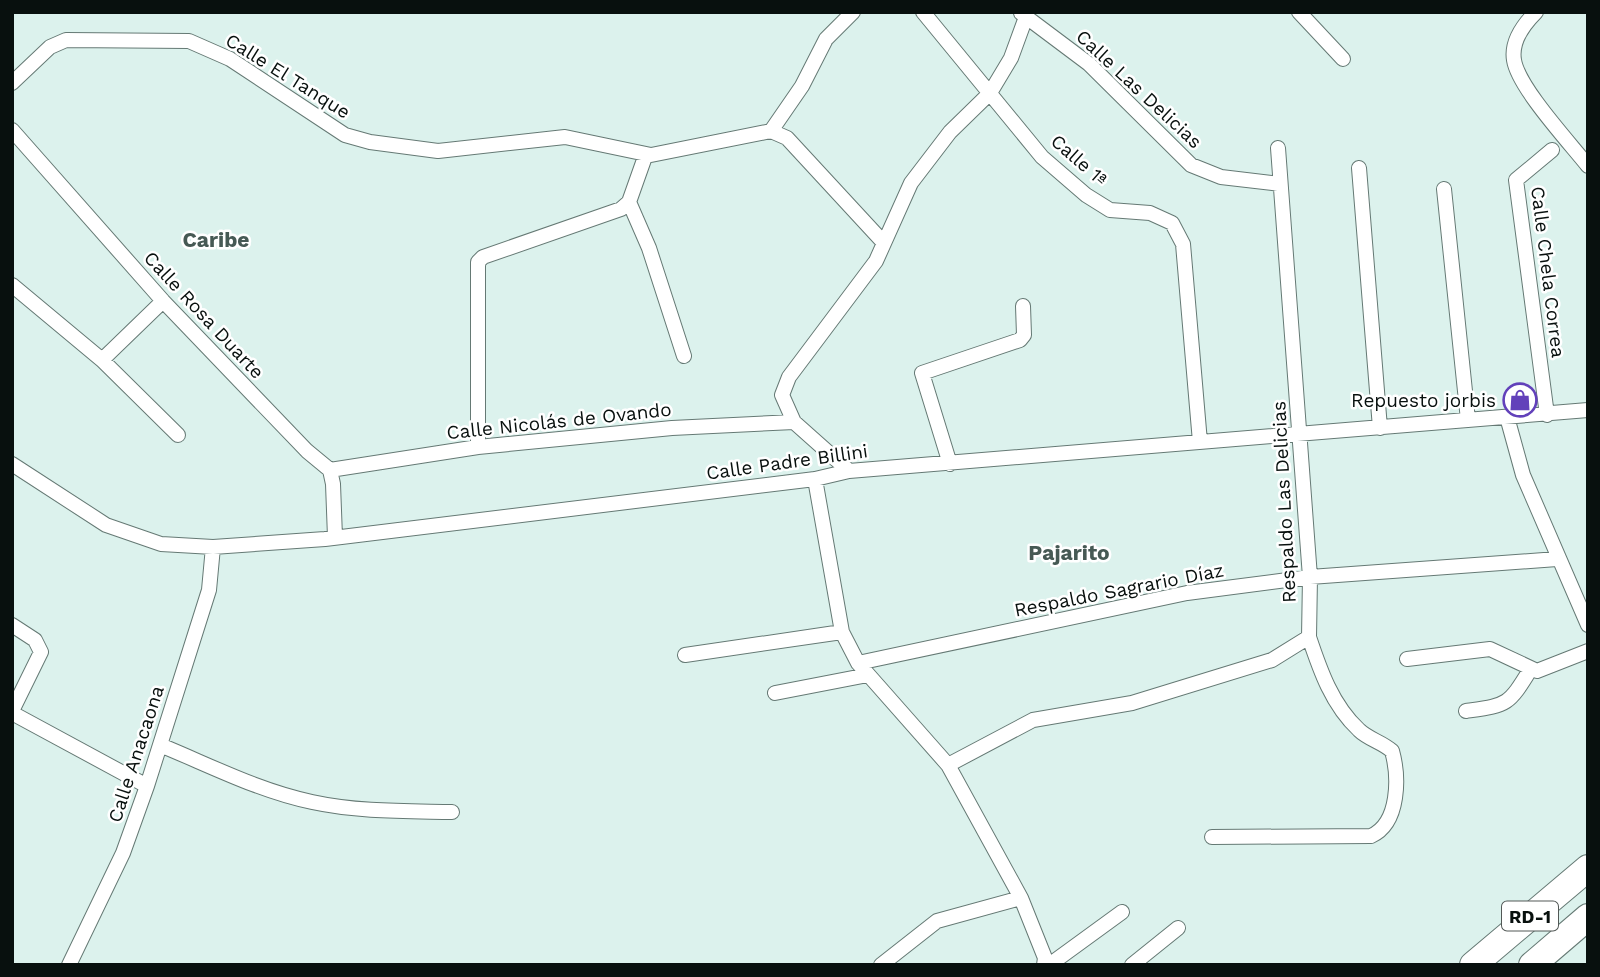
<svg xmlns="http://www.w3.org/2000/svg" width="1600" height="977" viewBox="0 0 1600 977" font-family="'Work Sans',sans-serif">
	<rect width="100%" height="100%" fill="#dcf2ed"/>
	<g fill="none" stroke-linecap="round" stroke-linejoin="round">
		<defs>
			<path id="minor" d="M923 12 1042 157 1086 195 1110 210 1150 213 1172 223 1183 244 1200 442
				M1299 12 1343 59
				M1536 12C1524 24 1511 42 1514 60 1518 87 1569 142 1588 166
				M1021 13 1089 64 1191 165 1221 177 1280 184
				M12 83 50 47 66 40 189 41 230 59 345 135 370 142 438 151 565 137 651 155 771 131 787 138 884 243
				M12 130 163 301 307 451 330 470 333 484 335 537
				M771 131 802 86 826 39 853 12
				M1359 168 1380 428
				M1444 189 1468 420
				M629 202 649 248 684 356
				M12 285 102 360 178 435
				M102 360 163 301
				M1547 415 1516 180 1552 150
				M1507 417 1523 475 1588 625
				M478 447V262L483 257 621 209 629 202 646 154
				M12 464 106 525 161 544 213 547 325 539 815 479 849 471 1588 410
				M950 464 922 373 1020 340 1024 335 1023 306
				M330 470 478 447 672 428 794 422
				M849 471 794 422 782 395 789 377 876 261 911 183 950 132 990 93 1011 58 1026 17
				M815 479 842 632 858 663 948 765 1021 898 1045 958 1044 965
				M12 625 35 640 41 652 12 711
				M685 655 842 632
				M1407 659 1490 649 1537 671 1588 651
				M858 663 1187 593 1310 577 1557 559
				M775 693 868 675
				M1466 711C1507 705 1508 706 1530 670
				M12 713 147 786
				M160 745C209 765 259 791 312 802 358 812 405 811 452 812
				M948 765 1033 720 1132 703 1272 660 1309 637 1310 577 1278 148
				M1212 837 1371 836C1400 823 1399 776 1392 751 1382 742 1368 739 1359 730 1332 705 1320 670 1309 637
				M1052 963 1122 912
				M69 965 123 853 147 786 209 590 213 547
				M881 965 937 921 1021 898
				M1132 965 1178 928"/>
			<path id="motorway" d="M1473 965 1588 868
				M1532 965 1588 917"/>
		</defs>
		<use href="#minor" stroke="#657974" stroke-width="16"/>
		<use href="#motorway" stroke="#657974" stroke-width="28"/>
		<use href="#minor" stroke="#fff" stroke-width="14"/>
		<use href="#motorway" stroke="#fff" stroke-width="26"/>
	</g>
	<defs>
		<symbol id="shop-ring" viewBox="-11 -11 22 22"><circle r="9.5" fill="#fff" stroke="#6241ba" stroke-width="1.5"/><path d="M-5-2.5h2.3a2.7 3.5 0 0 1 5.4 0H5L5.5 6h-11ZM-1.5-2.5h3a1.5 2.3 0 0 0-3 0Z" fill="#6241ba"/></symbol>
	</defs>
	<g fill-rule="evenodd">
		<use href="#shop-ring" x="1501" y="381" width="38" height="38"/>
	</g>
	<g text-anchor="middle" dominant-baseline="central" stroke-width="5" stroke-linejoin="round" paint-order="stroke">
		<rect fill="#fff" stroke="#525856" stroke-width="2" x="1502" y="901.5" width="56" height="29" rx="5"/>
		<g font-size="18" font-weight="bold" fill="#08100e">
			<text x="1530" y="916">RD-1</text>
		</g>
		<g font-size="19" fill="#08100e" stroke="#fff">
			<text transform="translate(288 76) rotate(32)">Calle El Tanque</text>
			<text transform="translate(1139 89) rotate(43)">Calle Las Delicias</text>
			<text transform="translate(1079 160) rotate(41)">Calle 1ª</text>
			<text transform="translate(1548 272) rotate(83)">Calle Chela Correa</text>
			<text transform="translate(204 315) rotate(47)">Calle Rosa Duarte</text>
			<text transform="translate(559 421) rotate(-6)">Calle Nicolás de Ovando</text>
			<text transform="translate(787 462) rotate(-8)">Calle Padre Billini</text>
			<text transform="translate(1284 502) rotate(-93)">Respaldo Las Delicias</text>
			<text transform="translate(1119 590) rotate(-11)">Respaldo Sagrario Díaz</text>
			<text transform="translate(136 754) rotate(-72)">Calle Anacaona</text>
		</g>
		<g font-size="19" fill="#08100e" stroke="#fff" text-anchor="end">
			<text x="1496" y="400">Repuesto jorbis</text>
		</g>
		<g font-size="21" font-weight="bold" fill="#465954" stroke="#fff">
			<text x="216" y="239">Caribe</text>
			<text x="1069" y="552">Pajarito</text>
		</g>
	</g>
	<rect width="1600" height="977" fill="none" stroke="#08100e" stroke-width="28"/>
</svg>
